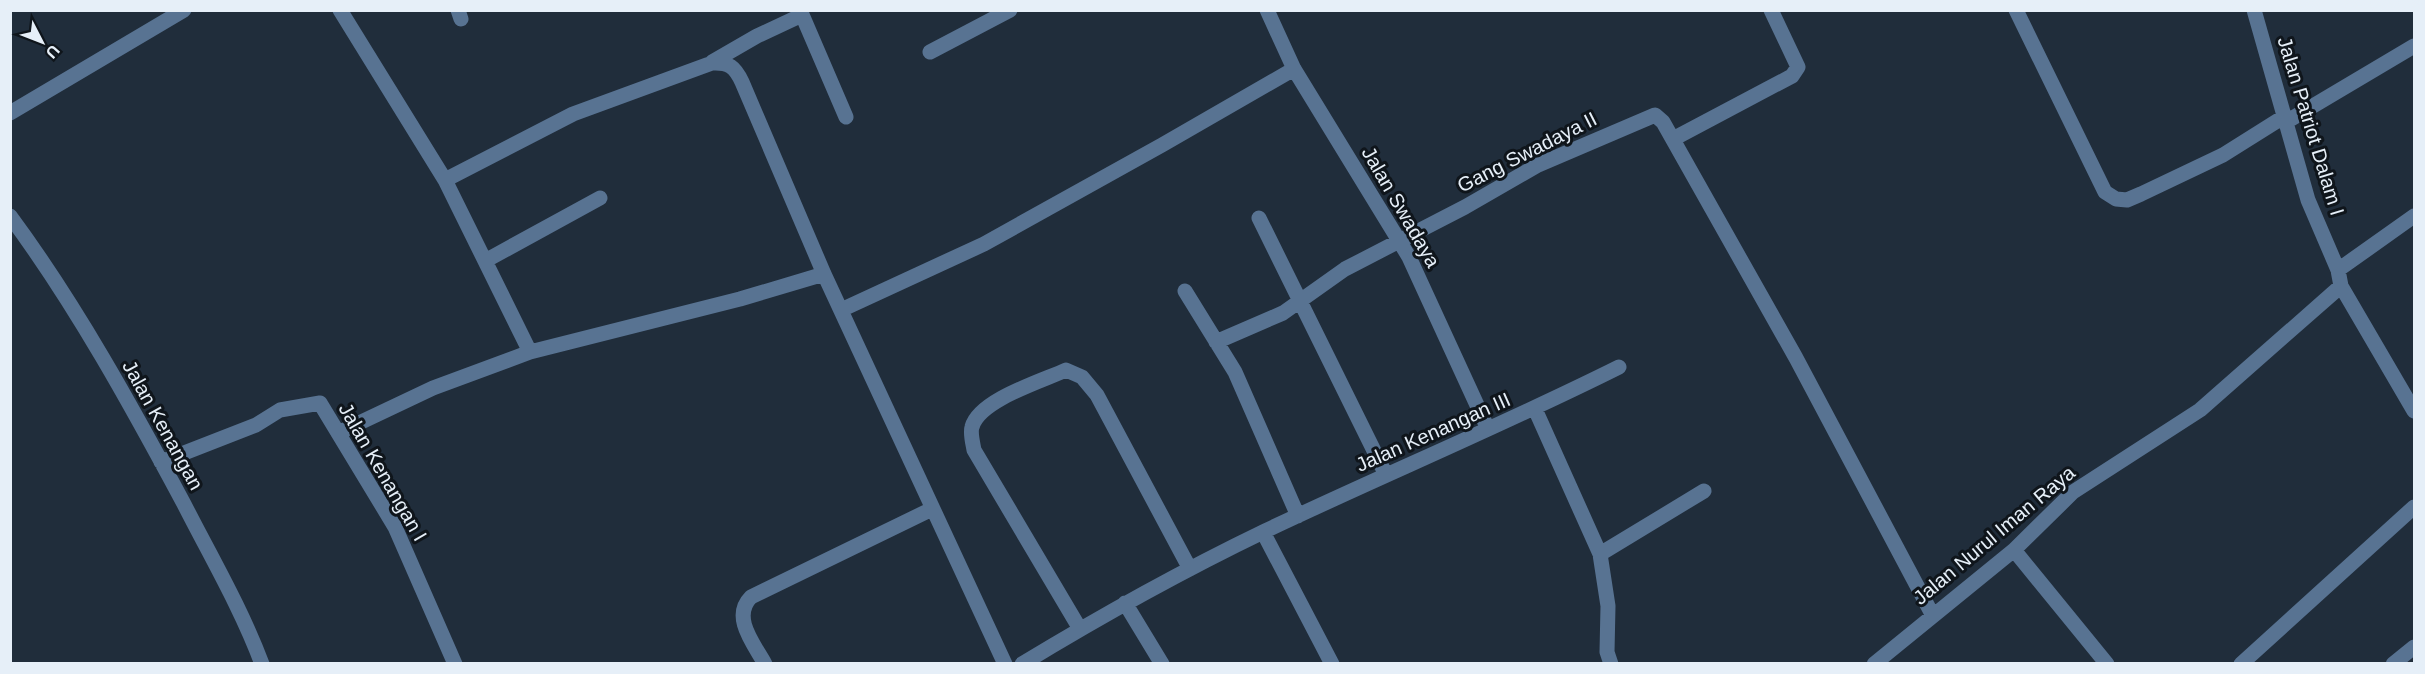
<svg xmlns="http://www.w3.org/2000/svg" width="2425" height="674" viewBox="0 0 2425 674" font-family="Helvetica,sans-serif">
	<rect width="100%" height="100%" fill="#202d3b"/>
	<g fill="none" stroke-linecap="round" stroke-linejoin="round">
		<path stroke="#587392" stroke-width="15" d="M340 10 445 180 530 352 740 299 824 274
			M458 10 461 19
			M800 10 846 117
			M1267 10 1294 69 1409 257 1488 429
			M2016 10 2105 192 2116 199 2127 200 2141 194 2223 155 2285 116
			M2254 10 2308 200 2338 270 2341 286 2414 411
			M930 52 1010 10
			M712 62 757 36 802 15
			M10 113 184 10
			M2286 122 2414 46
			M1673 139 1792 76 1798 67 1771 10
			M445 180 573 114 712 63C729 62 735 67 742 82L824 274 1005 664
			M10 216C76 305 132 407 184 504 211 557 241 608 262 664
			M1259 218 1386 475
			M485 261 600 198
			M2338 270 2414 216
			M1185 291 1235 372 1298 516
			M841 310 984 244 1162 145 1294 69
			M1216 342 1283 313 1345 269 1465 207 1538 165 1655 115 1663 122 1796 358 1932 614
			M1535 409 1600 554 1608 606 1607 652 1611 664
			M338 433 433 388 530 352
			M161 462 256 425 280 410 320 403 395 527 455 664
			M1263 532 1332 664
			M2014 550 2107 664
			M1600 554 1704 491
			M1125 603 1162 664
			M1080 629 974 450C973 444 970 433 972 427 979 400 1042 381 1066 370L1082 377 1097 395 1190 569
			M765 664C754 644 731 617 751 597L932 509
			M1022 664C1101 616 1182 571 1265 531 1383 475 1503 425 1619 367
			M1874 664 2014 550 2073 492 2200 410 2341 286
			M2241 664 2414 507
			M2393 664 2414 647"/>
	</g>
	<g text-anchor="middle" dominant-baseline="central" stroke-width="6" stroke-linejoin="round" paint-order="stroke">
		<g font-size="20" fill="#e6eff8" stroke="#0f151b">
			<text transform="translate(2311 126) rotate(73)">Jalan Patriot Dalam I</text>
			<text transform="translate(1527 152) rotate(-27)">Gang Swadaya II</text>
			<text transform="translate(1401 207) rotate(60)">Jalan Swadaya</text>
			<text transform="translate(163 425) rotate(61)">Jalan Kenangan</text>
			<text transform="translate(1433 432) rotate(-24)">Jalan Kenangan III</text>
			<text transform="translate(383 472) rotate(60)">Jalan Kenangan I</text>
			<text transform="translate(1994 535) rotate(-40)">Jalan Nurul Iman Raya</text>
		</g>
	</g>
	<rect width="2425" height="674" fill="none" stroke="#e6eff8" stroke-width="24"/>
	<g transform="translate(42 42) rotate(132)" stroke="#0f151b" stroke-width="4.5" paint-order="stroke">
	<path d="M0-4.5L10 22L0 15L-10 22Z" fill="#e6eff8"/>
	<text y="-9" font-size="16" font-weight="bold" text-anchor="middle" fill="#e6eff8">U</text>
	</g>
</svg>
